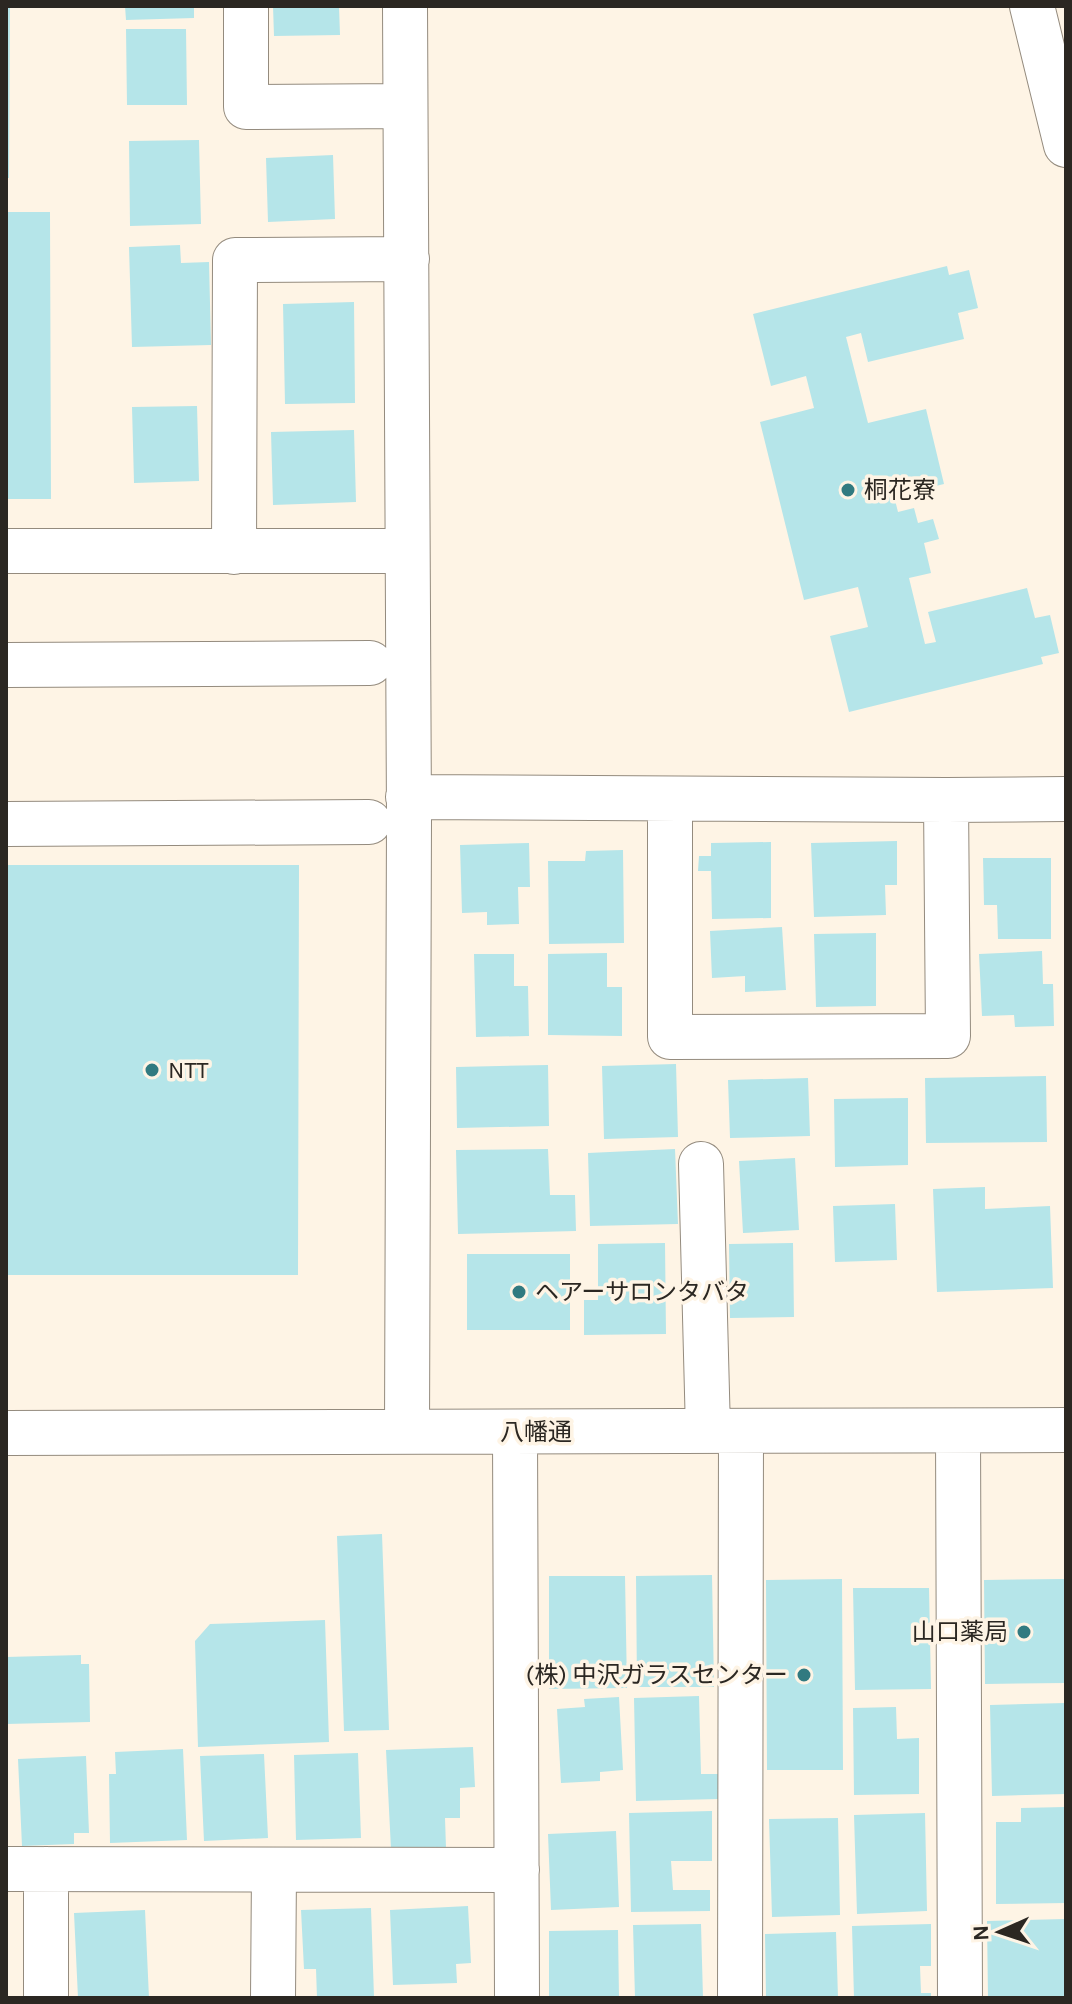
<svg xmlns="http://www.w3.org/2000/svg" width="1072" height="2004" viewBox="0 0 1072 2004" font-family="Karla,'Noto Sans JP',sans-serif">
	<rect width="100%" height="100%" fill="#fef4e5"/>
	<path fill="#b5e5e9" d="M6 6H10L9 178H6Z
		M125 6H194V18L126 20Z
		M273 6H339L340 35 274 36Z
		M126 29H186L187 105H127Z
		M199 140 201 224 130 226 129 141Z
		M333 155 335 219 268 222 266 158Z
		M6 212H50L51 499H6Z
		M180 245 181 263 209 262 211 345 132 347 129 247Z
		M947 266 949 275 969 270 978 308 958 313 964 339 868 362 861 333 846 337 868 423 926 409 944 484 894 496 898 512 914 508 918 523 933 519 939 539 924 543 931 573 909 578 925 644 936 642 928 612 1027 588 1035 618 1050 615 1059 653 1041 657 1043 664 849 712 830 636 868 627 858 587 804 600 760 422 814 408 806 376 771 386 753 314Z
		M354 302 355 403 285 404 283 304Z
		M197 406 199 481 134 483 132 407Z
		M354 430 356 502 273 505 271 432Z
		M897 841V885H885L886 915 814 917 811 843Z
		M771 842V918L712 919 711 871H698L699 856H711V843Z
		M529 843 530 887H518L519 924 487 925V912L462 913 460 845Z
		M623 850 624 943 549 944 548 861H585L586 851Z
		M983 858H1051V939H998L997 905H984Z
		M6 865H299L298 1275H6Z
		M782 927 786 990 745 992V976L712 978 710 931Z
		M876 933V1006L816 1007 814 934Z
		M1042 951 1043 984H1053L1054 1026 1015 1027 1014 1015 982 1016 979 954Z
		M607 953V987H622V1036L548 1035V954Z
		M474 954H514V986H528L529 1036 476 1037Z
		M676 1064 678 1137 604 1139 602 1066Z
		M548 1065 549 1126 457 1128 456 1067Z
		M1046 1076 1047 1142 926 1143 925 1078Z
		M808 1078 810 1136 730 1138 728 1080Z
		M908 1098V1165L835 1167 834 1099Z
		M548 1149 550 1195H575L576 1231 458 1234 456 1150Z
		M675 1149 678 1224 590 1226 588 1153Z
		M795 1158 799 1230 743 1233 739 1161Z
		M985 1187V1209L1050 1206 1053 1288 937 1292 933 1189Z
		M895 1204 897 1260 835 1262 833 1206Z
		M665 1243 666 1334 584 1335V1300H598V1244Z
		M793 1243 794 1317 730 1318 729 1244Z
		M467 1254H570V1330H467Z
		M382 1534 389 1730 344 1731 337 1536Z
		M712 1575 714 1687H637L636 1576Z
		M549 1576H625L627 1688 549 1689Z
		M842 1579 843 1770H767L766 1580Z
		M1064 1579 1065 1683 985 1684 984 1580Z
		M853 1588H929L931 1689 855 1690Z
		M325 1620 329 1742 198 1747 195 1641 210 1624Z
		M81 1655V1664H89L90 1722 6 1724V1657Z
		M699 1696 701 1774H718L719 1799 636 1801 634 1698Z
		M619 1697 623 1770 600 1772V1781L561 1783 557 1709 585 1707 584 1699Z
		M1065 1703 1066 1794 992 1796 990 1705Z
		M896 1707 897 1739 919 1738V1794L854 1795 853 1708Z
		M473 1747 475 1787 460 1788V1818H445L446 1848 391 1849 386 1750Z
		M183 1749 187 1840 110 1843 109 1774H116L115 1752Z
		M358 1753 361 1838 296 1840 294 1755Z
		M264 1754 268 1838 204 1841 200 1756Z
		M86 1756 89 1833H74V1844L22 1846 18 1759Z
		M1065 1807 1066 1903 996 1904V1822H1021V1808Z
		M712 1811V1861H671L673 1890H710V1911L631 1912 629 1813Z
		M925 1813 927 1911 857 1914 854 1815Z
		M838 1818 840 1915 772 1917 769 1819Z
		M616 1831 619 1907 551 1910 548 1834Z
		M468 1906 471 1963 456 1964 457 1983 393 1985 390 1910Z
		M371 1908 374 1997 317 1998 316 1969H304L301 1910Z
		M145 1910 149 1998H78L74 1913Z
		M1065 1919 1066 1998H988L987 1921Z
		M701 1924 703 1998H635L633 1925Z
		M931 1924V1966H920L921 1993H931V1998H854L852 1926Z
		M618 1930 619 1998H549V1931Z
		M836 1932 838 1998H766L765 1934Z"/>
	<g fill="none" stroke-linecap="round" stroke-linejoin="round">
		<defs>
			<path id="minor" d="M246 6V107L405 106
				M405 6 409 819 407 1431
				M1032 6 1066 145
				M6 551H407
				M234 552 235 260 407 259
				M6 665 370 663
				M408 797 946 800 1066 799
				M670 799V1037L948 1036 946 800
				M6 824 369 822
				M701 1164 708 1431
				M958 1431 960 1998
				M515 1432 517 1998
				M6 1433 1066 1430
				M6 1869 517 1870
				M46 1869V1998
				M273 1998 274 1871
				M740 1998 741 1431"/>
		</defs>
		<use href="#minor" stroke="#948b7e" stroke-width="46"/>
		<use href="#minor" stroke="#fff" stroke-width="44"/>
	</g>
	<g fill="#317a80" stroke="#fef4e5" stroke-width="3">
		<circle cx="848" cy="490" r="8"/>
		<circle cx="152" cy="1070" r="8"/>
		<circle cx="519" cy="1292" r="8"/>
		<circle cx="1024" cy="1632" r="8"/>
		<circle cx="804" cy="1675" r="8"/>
	</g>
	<g text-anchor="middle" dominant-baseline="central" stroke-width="7" stroke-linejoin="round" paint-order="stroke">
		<g font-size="24" fill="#2b2722" stroke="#fef4e5" text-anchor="start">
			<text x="864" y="490">桐花寮</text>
			<text x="168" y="1070">NTT</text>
			<text x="535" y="1292">ヘアーサロンタバタ</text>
			<text x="1008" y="1632" text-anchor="end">山口薬局</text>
			<text x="788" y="1675" text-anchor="end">(株) 中沢ガラスセンター</text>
		</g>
		<g font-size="24" fill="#2b2722" stroke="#fef4e5">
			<text x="536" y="1432">八幡通</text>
		</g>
	</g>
	<rect width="1072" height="2004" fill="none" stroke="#2b2722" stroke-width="16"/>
	<g transform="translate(1000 1932) rotate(267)" stroke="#fef4e5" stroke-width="6" paint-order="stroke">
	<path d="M0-6L14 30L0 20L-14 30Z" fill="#2b2722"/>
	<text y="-12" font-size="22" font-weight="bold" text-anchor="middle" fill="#2b2722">N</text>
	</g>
</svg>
